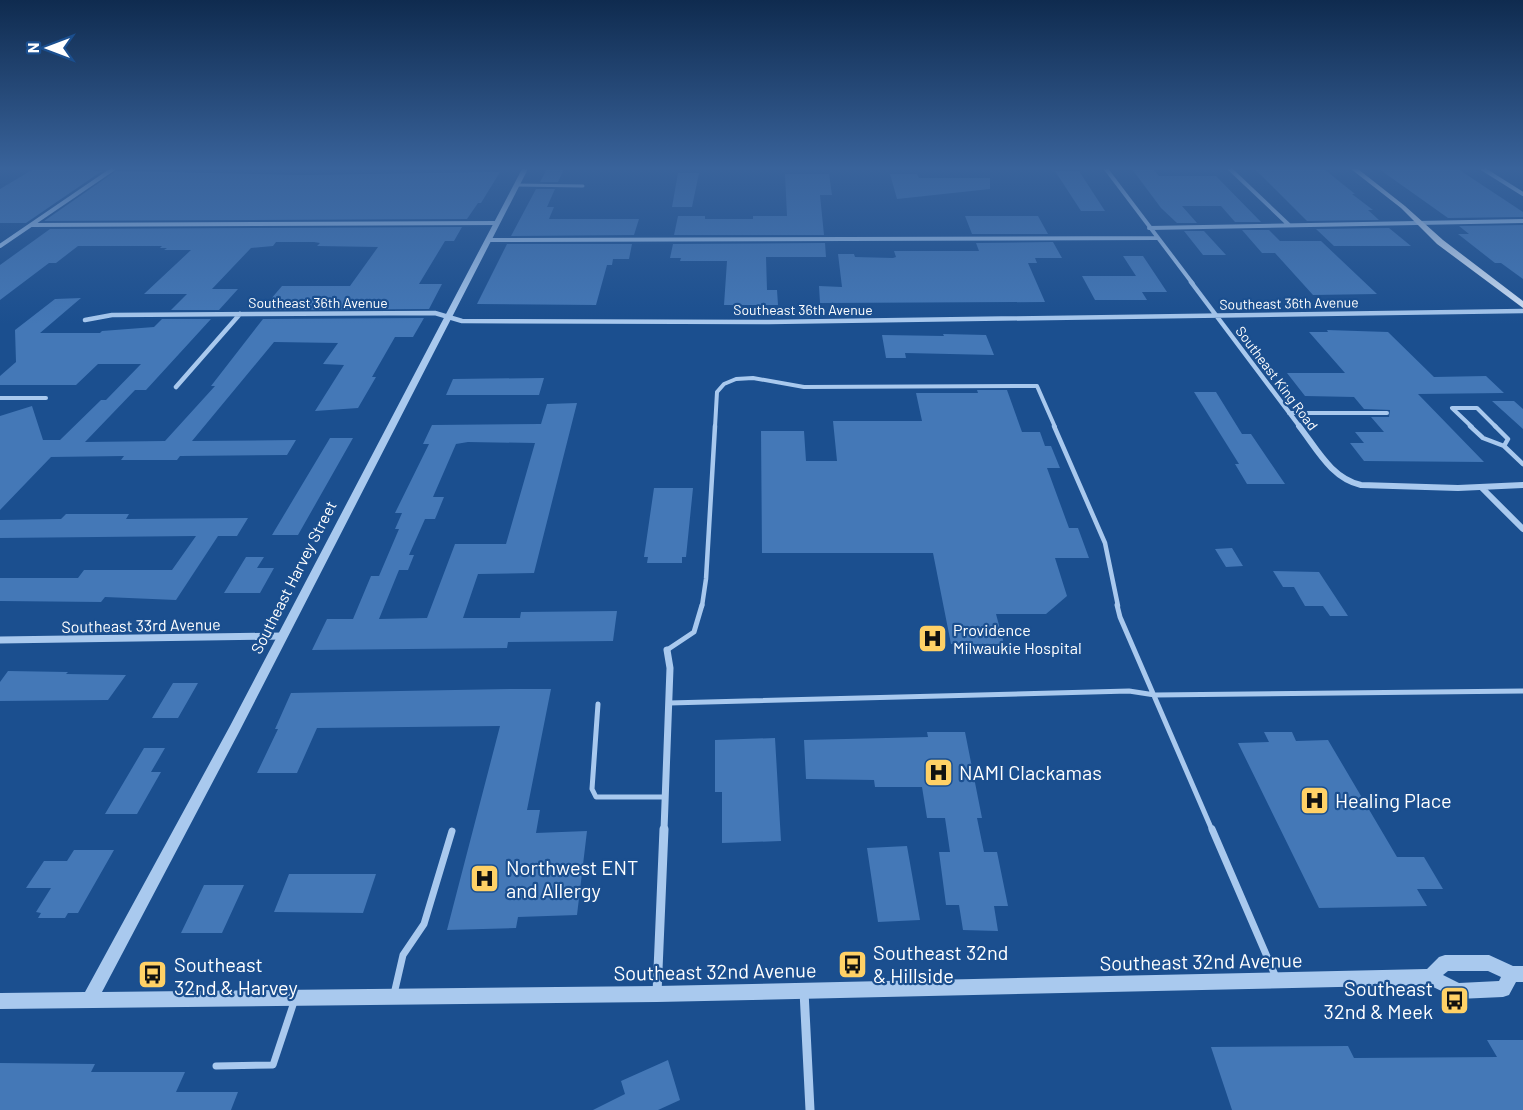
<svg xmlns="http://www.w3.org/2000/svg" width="1523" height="1110" viewBox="0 0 1523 1110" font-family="Barlow,sans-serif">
	<rect width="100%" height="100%" fill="#1b4f8f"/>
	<path fill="#4478b7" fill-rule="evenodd" d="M547 169H564L558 182H540Z
		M1132 169H1153L1159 176H1216L1261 222H1235L1221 206H1182L1197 223H1177L1161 208Z
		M1255 169H1324L1355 194H1352L1373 210H1368L1379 220 1307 221Z
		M1379 169H1458L1523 212V217L1448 218Z
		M32 170H95L92 171H102L26 223H0V189Z
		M116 171 304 175 500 172 481 203H478L467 219 44 221Z
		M1055 171H1079L1105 211H1081Z
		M678 173H699L692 207H672Z
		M785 174H829L832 195H820L824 235H674L678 216H705V219H753V216H787Z
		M890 174H917L919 178H990V189L897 199Z
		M536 189H555L547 207H554L549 219H639L634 235 511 236Z
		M965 216H1038L1048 234H972Z
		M1523 225V279L1501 263H1495L1458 234H1469L1459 226Z
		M462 227 454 241H445L419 284H442L429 309 271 310 278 300H270L282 286H350L378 247 317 246 320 243 314 242H276L273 246 251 248 212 289H238L219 310H171L187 294H144L191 250H164L167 248H160L162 246H78L56 263H49L0 300V265L50 229Z
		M1389 228 1411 246H1334L1316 229Z
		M1242 230H1269L1280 241H1321L1377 294 1313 295 1275 253H1262Z
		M1184 231H1204L1226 255H1203Z
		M1053 242 1062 258H1035L1037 263H1028L1045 302 820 303 819 286 842 287 838 254H854L855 257 893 258 896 257 894 251H979L976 243Z
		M825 243 826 257H766L767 290H777L778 305H724L727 261H680L681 258H670L673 244Z
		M507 244H632L629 259H613L612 265H607L596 305 477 304Z
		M1123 256H1143L1167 292H1142L1147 300H1095L1082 276H1136Z
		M81 298 40 333H100L102 331 154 327 162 319H211L146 390H135L85 442 165 441 215 386H211L263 319 424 318 413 337H395L372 377H376L358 408 315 411 344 365 323 364 338 343 274 342 192 441 296 440 287 455 180 456 177 460H121L124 456 51 457 0 510V416L32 406 43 440H60L101 400H106L141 364H98L76 385H0V376L16 362 15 330 55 299Z
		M1327 330 1388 332 1434 377 1486 376 1504 393 1418 394 1484 462 1364 461 1350 443H1364L1355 432H1384L1371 417H1389L1390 410 1364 409 1354 397 1305 396 1287 373H1345L1309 332H1328Z
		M943 334 986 335 994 355 905 353 906 358H886L882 335 944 336Z
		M544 378 539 395H446L453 379Z
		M977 390H1007L1022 432H1040L1045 446H1051L1060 468H1047L1069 528H1078L1089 558H1055L1067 596 1046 614H996L1004 644H951L933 553H762L761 431H804L806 461H837L833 421H922L916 393H978Z
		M1194 392H1216L1242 434H1251L1285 484H1247L1235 464H1239Z
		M1492 401H1514L1523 409V429Z
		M577 403 534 573 478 574 463 618H520L521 612 617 611 613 641 508 642 507 648 312 650 327 619H353L371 576H379L399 529H395L402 513H395L429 444H423L432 425 541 424 547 404ZM468 442 535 443 506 544H455L427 618 379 619 399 570H408L414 555H409L425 519H435L444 497H433L456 444Z
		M330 438H353L298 535H272Z
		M654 488H693L686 557H682V563H647L648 557H644Z
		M66 514H129L126 519 248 518 237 536H218L176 600 105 597 101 602 0 601V578H78L84 570H172L196 536 0 538V520L61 519Z
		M1232 548 1243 566 1226 567 1215 549Z
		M246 557H264L257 568H274L260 593H224Z
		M1273 571 1319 572 1348 616H1330L1323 606H1305L1294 587H1283Z
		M8 671 68 672 66 674 126 675 108 700 0 701V682Z
		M173 683H198L178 718H152Z
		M509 689H551L527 810H540L536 833 587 831 577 915 518 917 516 928 447 930 500 726 317 728 297 773H257L278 729H275L291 693Z
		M927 732H965L982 818H977L984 852H997L1008 906H994L998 931 963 930 959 905H946L939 852H950L945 818H927L922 787H875L874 780 806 779 804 740 928 737Z
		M1264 732H1292L1296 741 1328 740 1397 857H1424L1443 889H1417L1427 906 1319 908 1238 743 1269 742Z
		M775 738 781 841 722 843V792H715V740Z
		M144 748H165L151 772H161L137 814H105Z
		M907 846 920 920 878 922 867 848Z
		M74 850H114L78 913H68L65 918H38L41 913 36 912 51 888H26L44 861H67Z
		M289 874H376L363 913 274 912Z
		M204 885H244L222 933H181Z
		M1487 1040H1523V1110H1232L1211 1047 1348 1046 1354 1058 1497 1057Z
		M668 1060 680 1100 658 1110H593L625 1094 621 1081Z
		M0 1063 95 1064 91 1072H185L176 1092H238L231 1110H0Z"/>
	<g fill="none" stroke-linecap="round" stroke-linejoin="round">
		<path stroke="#a9c9ee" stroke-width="3" d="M517 185 583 186"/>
		<path stroke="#a9c9ee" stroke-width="4" d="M0 398H46
			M1289 413H1387
			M715 427 717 392 724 384 736 379 753 378 804 387 1037 386 1055 427
			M1472 427 1452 408H1477L1496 427"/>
		<path stroke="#a9c9ee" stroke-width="4.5" d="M1054 426 1105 543 1118 606
			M1470 426 1483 438 1504 446
			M1495 426 1508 439 1504 446
			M1504 446 1523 464
			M702 606 706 579 715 426"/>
		<path stroke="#a9c9ee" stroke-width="5" d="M1117 605 1120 617 1212 830
			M667 650 694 632 702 605
			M669 703 1129 691 1155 695 1523 691
			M598 704 592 789 596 797H665"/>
		<path stroke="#a9c9ee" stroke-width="7" d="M1212 829 1275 975
			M394 994 403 955 424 924 452 831
			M216 1066 273 1065 294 1002"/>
		<path stroke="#a9c9ee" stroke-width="4" d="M1106 169 1193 284
			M1230 169 1289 225
			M1483 169 1523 194
			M31 225 497 223
			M1149 228 1523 221
			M488 240 1157 238
			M0 246 113 169"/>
		<path stroke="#a9c9ee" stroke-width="4.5" d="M1191 282 1300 427
			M85 320 112 315 435 313 462 321 769 322 1523 311
			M176 387 240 314"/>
		<path stroke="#a9c9ee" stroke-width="6" d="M1299 426C1317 449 1331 478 1361 485L1458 488 1523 485
			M1482 488 1523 529"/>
		<path stroke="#a9c9ee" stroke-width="7" d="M0 640 282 636
			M664 830 670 668 667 650"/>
		<path stroke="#a9c9ee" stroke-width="9" d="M804 991 810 1110
			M657 993 664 829"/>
		<path fill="#a9c9ee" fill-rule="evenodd" d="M522 169H528L238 734 102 992 657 986 1427 969 1439 957 1445 955H1489L1513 966H1523V982H1516L1509 995 1503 997 1458 999 1429 985 657 1002 0 1009V993L85 992 230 726ZM1448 971H1488L1501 977 1499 981 1459 983 1443 975Z"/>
		<path fill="#d6e6fa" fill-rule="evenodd" d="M1351 169H1358L1405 206 1443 240 1523 301V308L1437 244 1401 208Z"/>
	</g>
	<linearGradient id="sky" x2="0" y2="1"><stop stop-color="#0f2b4f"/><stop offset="0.52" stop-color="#39639b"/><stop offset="1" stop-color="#39639b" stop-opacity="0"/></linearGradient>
	<rect width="1523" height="324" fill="url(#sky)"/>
	<defs>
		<symbol id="hospital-square" viewBox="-11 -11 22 22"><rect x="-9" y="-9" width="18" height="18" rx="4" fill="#ffd166" stroke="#1b4f8f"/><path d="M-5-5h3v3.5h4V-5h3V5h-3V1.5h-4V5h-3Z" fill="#111"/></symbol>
		<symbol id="bus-square" viewBox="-11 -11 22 22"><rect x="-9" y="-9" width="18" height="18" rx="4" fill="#ffd166" stroke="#1b4f8f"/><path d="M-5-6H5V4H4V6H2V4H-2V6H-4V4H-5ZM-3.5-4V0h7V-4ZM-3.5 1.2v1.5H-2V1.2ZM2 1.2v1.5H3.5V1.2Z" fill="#111"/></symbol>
	</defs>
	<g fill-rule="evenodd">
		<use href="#hospital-square" x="916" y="622" width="33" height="33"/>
		<use href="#hospital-square" x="922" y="756" width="33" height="33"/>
		<use href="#hospital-square" x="1298" y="784" width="33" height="33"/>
		<use href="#hospital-square" x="468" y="862" width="33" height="33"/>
		<use href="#bus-square" x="836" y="948" width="33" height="33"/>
		<use href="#bus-square" x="136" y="958" width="33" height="33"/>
		<use href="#bus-square" x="1438" y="984" width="33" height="33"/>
	</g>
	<g text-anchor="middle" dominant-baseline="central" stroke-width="4.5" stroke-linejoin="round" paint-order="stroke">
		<g font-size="14" fill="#fff" stroke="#1b4f8f">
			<text x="318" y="302">Southeast 36th Avenue</text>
			<text transform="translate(1289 303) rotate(-1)">Southeast 36th Avenue</text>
			<text x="803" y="309">Southeast 36th Avenue</text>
			<text transform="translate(1277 378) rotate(53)">Southeast King Road</text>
		</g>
		<g font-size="16" fill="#fff" stroke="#1b4f8f">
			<text transform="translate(293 577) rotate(-63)">Southeast Harvey Street</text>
			<text transform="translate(141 625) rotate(-1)">Southeast 33rd Avenue</text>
		</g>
		<g font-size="16" fill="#fff" stroke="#1b4f8f" text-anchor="start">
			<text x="953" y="629">Providence<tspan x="953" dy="18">Milwaukie Hospital</tspan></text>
		</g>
		<g font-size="20" fill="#fff" stroke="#1b4f8f" text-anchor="start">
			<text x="959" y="772">NAMI Clackamas</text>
			<text x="1335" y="800">Healing Place</text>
			<text x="506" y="867">Northwest ENT<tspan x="506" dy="23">and Allergy</tspan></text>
			<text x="873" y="952">Southeast 32nd<tspan x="873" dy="23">&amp; Hillside</tspan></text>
			<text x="174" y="964">Southeast<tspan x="174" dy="23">32nd &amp; Harvey</tspan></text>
			<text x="1433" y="988" text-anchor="end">Southeast<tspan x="1433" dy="23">32nd &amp; Meek</tspan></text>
		</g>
		<g font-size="20" fill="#fff" stroke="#1b4f8f">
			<text transform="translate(1201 961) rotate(-1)">Southeast 32nd Avenue</text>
			<text transform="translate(715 971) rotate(-1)">Southeast 32nd Avenue</text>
		</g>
	</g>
	<g transform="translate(48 48) rotate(270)" stroke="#1b4f8f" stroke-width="4.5" paint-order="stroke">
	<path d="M0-4.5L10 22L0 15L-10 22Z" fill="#ffffff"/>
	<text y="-9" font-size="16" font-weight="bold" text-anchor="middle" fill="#ffffff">N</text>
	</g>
</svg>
